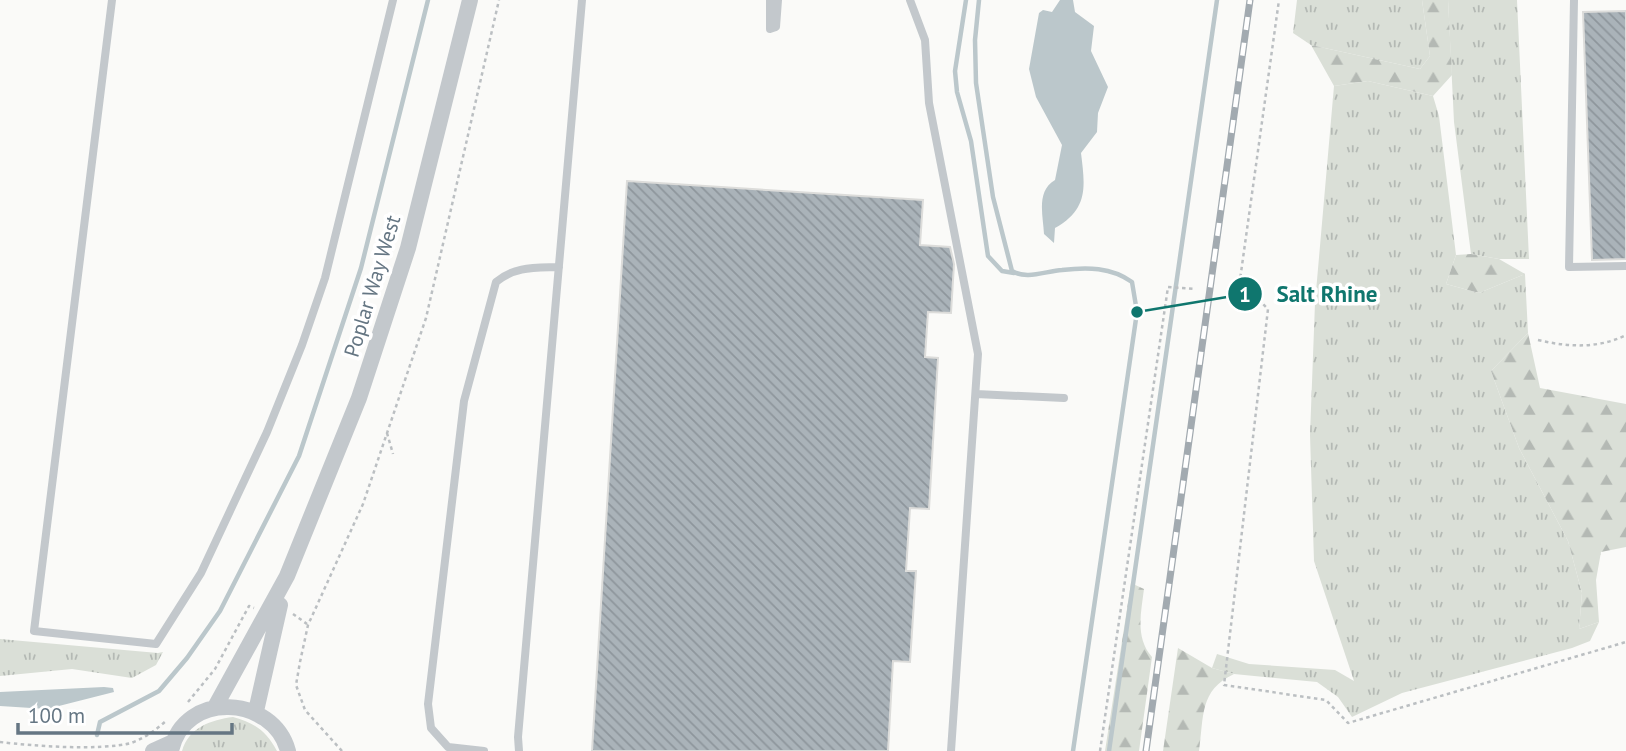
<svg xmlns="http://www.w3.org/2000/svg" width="1626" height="751" viewBox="0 0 1626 751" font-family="'PT Sans',sans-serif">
	<defs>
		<pattern id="grass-tufts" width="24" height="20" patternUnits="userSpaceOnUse" patternTransform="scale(1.75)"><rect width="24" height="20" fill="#dadfd7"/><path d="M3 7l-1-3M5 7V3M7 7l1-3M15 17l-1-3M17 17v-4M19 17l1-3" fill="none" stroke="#b4b9b4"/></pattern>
		<pattern id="forest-firs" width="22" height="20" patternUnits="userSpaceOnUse" patternTransform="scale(1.75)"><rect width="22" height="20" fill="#dadfd7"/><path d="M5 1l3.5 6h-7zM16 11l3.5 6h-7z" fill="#b4b9b4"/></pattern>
		<pattern id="building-back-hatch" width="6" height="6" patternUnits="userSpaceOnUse" patternTransform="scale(1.75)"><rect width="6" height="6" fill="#aab3b9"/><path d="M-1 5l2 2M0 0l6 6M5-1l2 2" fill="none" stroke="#8e969c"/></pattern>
	</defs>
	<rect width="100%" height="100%" fill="#fafaf8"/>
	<path fill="url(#grass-tufts)" d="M1297 0H1422L1430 56 1420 69 1311 45 1293 33Z
		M1448 0H1517L1529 259H1499L1471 254 1454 122Z
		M1368 81 1433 96 1439 116 1456 255 1446 284 1479 293 1525 274 1528 333 1491 371 1519 448 1568 541 1582 593 1579 629 1599 622 1590 641 1572 648 1402 693 1352 717 1338 697 1317 682 1234 674 1212 668 1217 654 1249 664 1335 670 1354 681 1314 561 1310 435 1315 303 1334 86Z
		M0 639 158 653 163 652 156 665 132 678 72 669 0 676Z
		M233 717C255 723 266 731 277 751H182C189 727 211 720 233 717Z"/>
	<path fill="url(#forest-firs)" d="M1422 0H1448L1452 75 1433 96 1368 81 1334 86 1311 45 1420 69 1430 56Z
		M1471 254 1499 259 1525 274 1479 293 1446 284 1456 255Z
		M1528 333 1540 388 1626 404V547L1601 552 1596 580 1599 622 1579 629 1582 593 1568 541 1519 448 1491 371Z
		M1131 583 1144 589C1141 613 1135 638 1152 657L1139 751H1105Z
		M1178 648 1212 668 1234 674C1199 690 1204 717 1199 751H1163Z"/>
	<path fill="#bbc7cb" d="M1060 0H1073L1075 12 1094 26 1091 51 1108 87 1098 113 1097 132 1081 153C1085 186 1089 209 1055 228L1054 243 1044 234C1043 215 1036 191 1055 180L1062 145 1036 97 1029 69 1039 13 1043 10 1052 12Z
		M104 687 113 688 114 692 47 709 0 706V692Z"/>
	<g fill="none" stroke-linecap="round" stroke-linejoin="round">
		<path stroke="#bbc7cb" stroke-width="4.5" d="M966 0 955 71 957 92 971 141 988 256 1002 271 1014 273
			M979 0 975 40 976 83 993 197 1012 271C1026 280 1046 271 1062 270 1087 267 1111 267 1132 282L1137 312 1073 751
			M97 735 100 722 159 691 187 658 220 611 299 456 361 268 428 0
			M1109 751 1217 0"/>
	</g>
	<path fill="url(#building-back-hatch)" stroke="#dcdcda" stroke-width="2" d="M1626 11V259L1592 260 1583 12Z
		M627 181 923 200 920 245 950 247 954 264 951 313 928 312 925 357 938 358 929 509 910 508 906 571H916L910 662 893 661 888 751H592Z"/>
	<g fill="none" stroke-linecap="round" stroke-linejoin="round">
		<path stroke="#bbbfc2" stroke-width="2.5" stroke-dasharray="3.5 3.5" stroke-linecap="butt" d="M1227 293 1238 294 1279 0
			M1238 294 1259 300 1268 309 1224 685 1326 700 1348 723 1626 642
			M1538 340C1568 347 1598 349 1626 335
			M387 433 393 454
			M293 614 307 624
			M188 702 215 669 249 606 254 608
			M0 742C33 746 100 751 131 743 145 738 156 730 167 720
			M342 751 305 710 296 685 300 662 308 625 363 504 426 318 499 0
			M1100 751 1168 287 1195 289"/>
		<path stroke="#c3c8cc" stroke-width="8" d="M112 0 34 631 156 644 201 573 267 432 302 345 325 278 393 0
			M770 0V29L776 27 778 0
			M910 0 925 40 929 103 978 354 951 751
			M1574 0 1569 267 1626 266
			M976 394 1064 398
			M484 751 448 747 431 728 428 704 464 401 496 282C515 266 536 268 559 267
			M519 751 518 737 582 0"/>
		<path stroke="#c3c8cc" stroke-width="16" d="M215 707 287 576 359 398 408 248 470 0
			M256 711 280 605
			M153 751 173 742
			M171 751C184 690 273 695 288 751"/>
		<defs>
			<path id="rail" d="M1146 751 1250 0"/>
		</defs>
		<use href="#rail" stroke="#a2aab0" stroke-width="7"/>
		<use href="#rail" stroke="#fff" stroke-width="4.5" stroke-dasharray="13" stroke-linecap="butt"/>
	</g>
	<g text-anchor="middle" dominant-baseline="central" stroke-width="7" stroke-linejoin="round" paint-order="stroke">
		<g font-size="21" fill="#657683" stroke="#fff">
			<text transform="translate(372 286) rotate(-73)">Poplar Way West</text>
		</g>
	</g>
	<path fill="none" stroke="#0f766e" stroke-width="2.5" d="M1137 312L1245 294"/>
	<g fill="#0f766e" stroke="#fff" stroke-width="2.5">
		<circle cx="1137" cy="312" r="7"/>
		<circle cx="1245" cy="294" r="18"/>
	</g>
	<g font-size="21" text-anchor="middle" font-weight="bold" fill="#fff">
		<text x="1245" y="302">1</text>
	</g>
	<g font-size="23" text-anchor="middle" font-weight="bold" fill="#0f766e" stroke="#fff" stroke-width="7" stroke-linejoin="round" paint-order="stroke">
		<text x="1327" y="302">Salt Rhine</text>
	</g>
	<path d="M18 723v10h214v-10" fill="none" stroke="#657683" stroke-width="3.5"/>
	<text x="28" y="723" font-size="21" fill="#657683" stroke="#ffffff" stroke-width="5" paint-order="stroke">100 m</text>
</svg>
